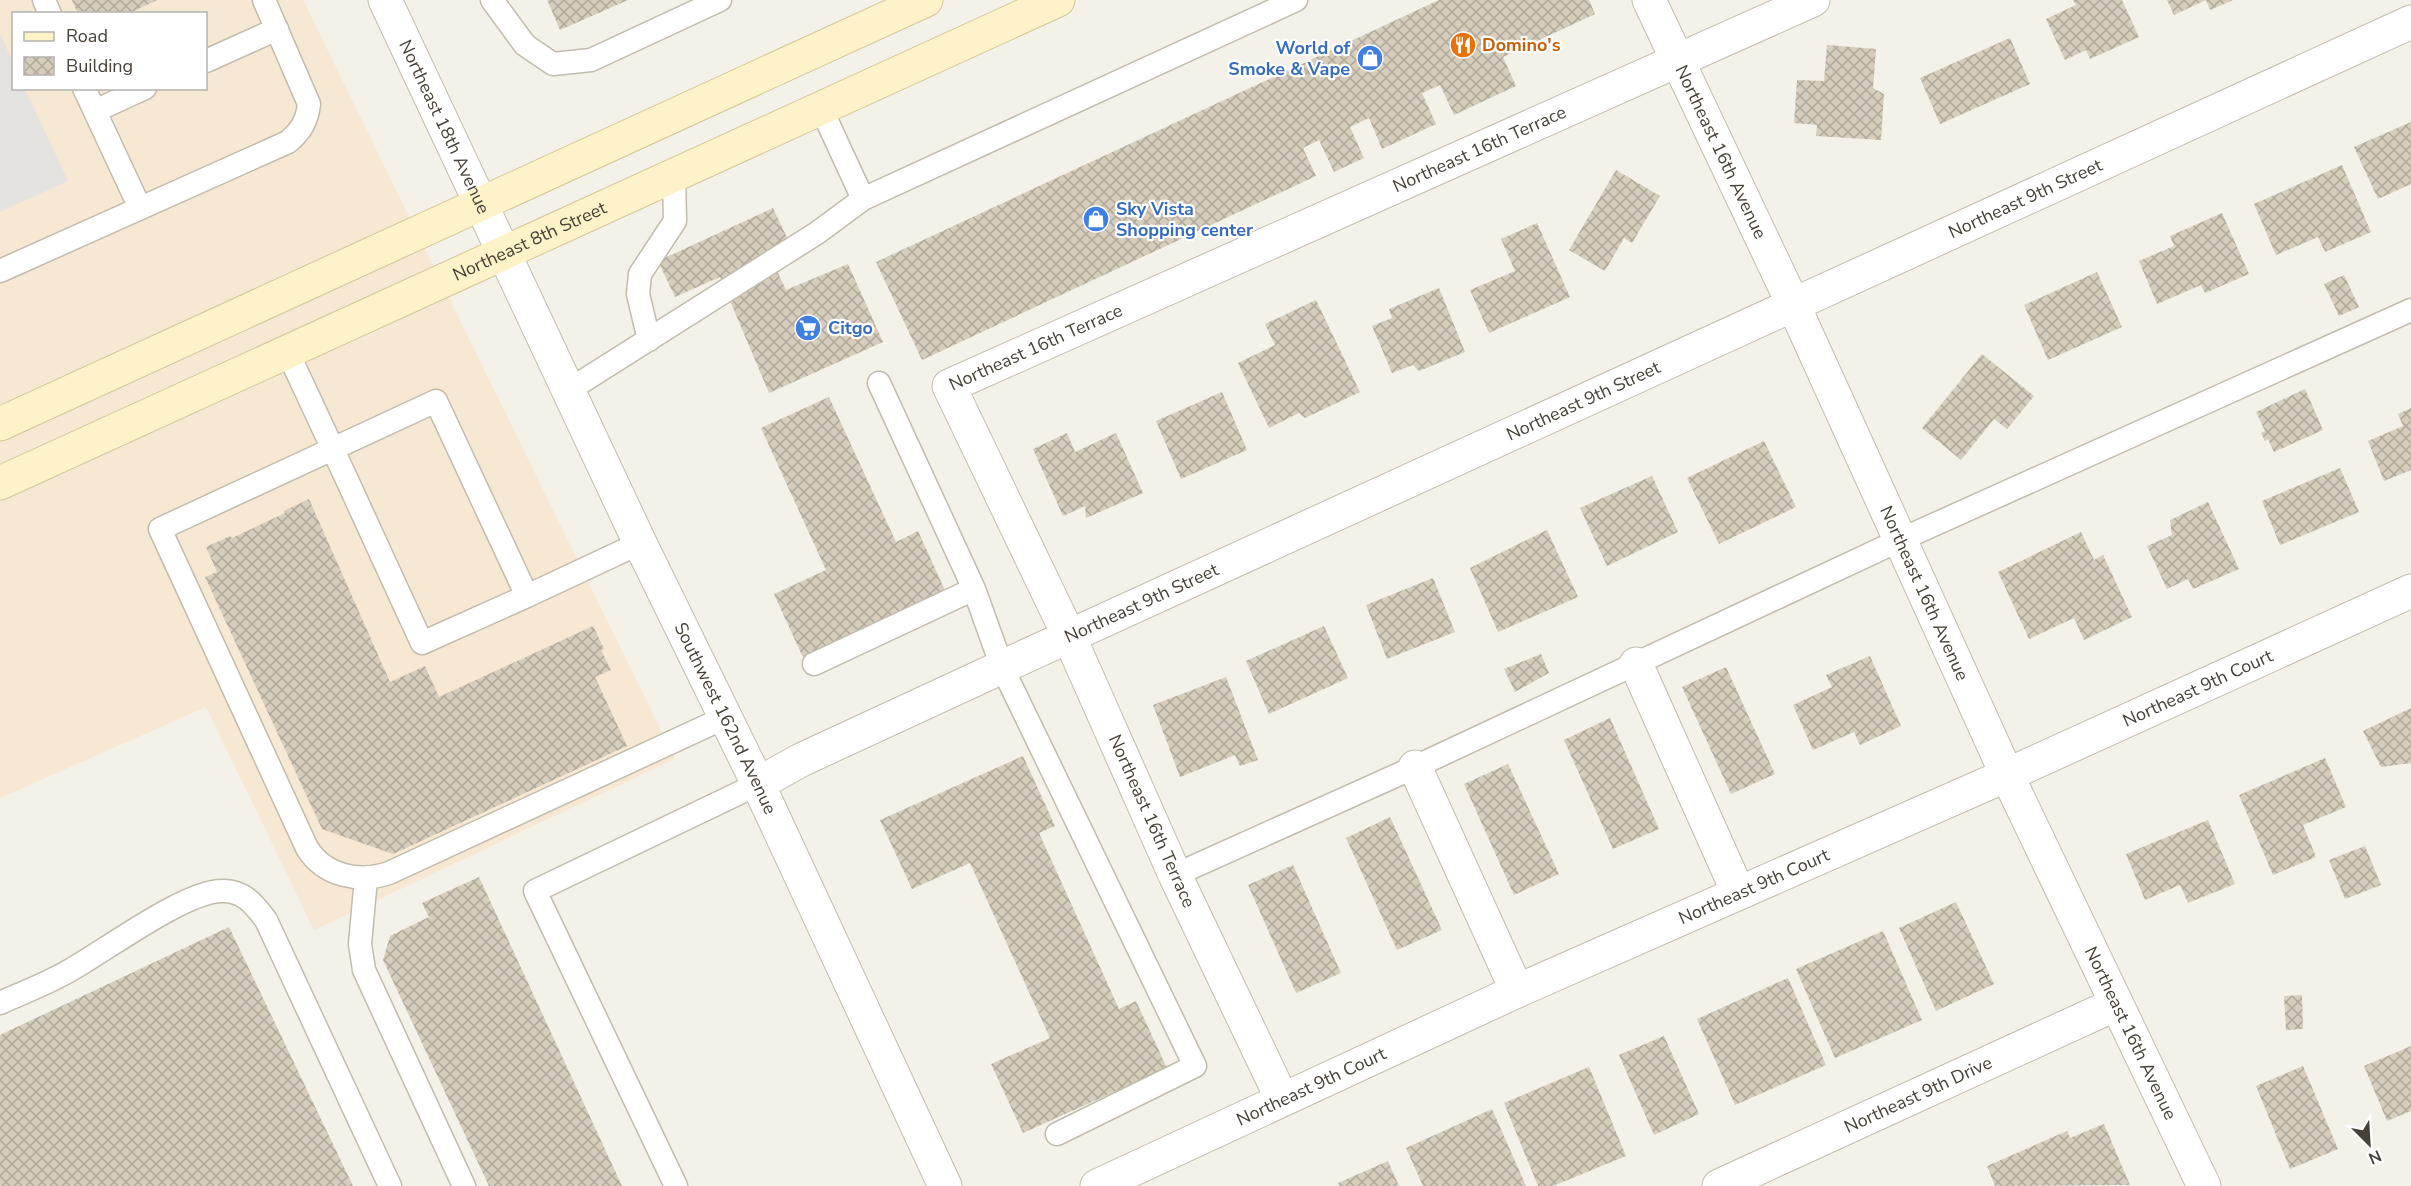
<svg xmlns="http://www.w3.org/2000/svg" width="2411" height="1186" viewBox="0 0 2411 1186" font-family="'Nunito Sans',sans-serif">
	<defs>
		<pattern id="building-cross-hatch" width="8" height="8" patternUnits="userSpaceOnUse" patternTransform="scale(1.5)"><rect width="8" height="8" fill="#d6cdbd"/><path d="M0 0l8 8M0 8l8-8" fill="none" stroke="#afa89a"/></pattern>
	</defs>
	<rect width="100%" height="100%" fill="#f4f1e8"/>
	<path fill="#f6e8d3" fill-rule="evenodd" d="M0 0H303L675 759 314 930 206 707 0 798ZM14 14H206V88H14Z"/>
	<path fill="#e5e3e0" d="M0 33 13 63 14 88 25 89 68 181 0 212Z"/>
	<path fill="url(#building-cross-hatch)" d="M72 0H157L128 14H78Z
		M547 0H628L560 30Z
		M1439 0H1589L1595 14 1503 57 1516 86 1454 115 1440 85 1422 93 1436 124 1382 149 1369 118 1350 127 1364 158 1334 172 1319 140 1303 148 1316 176 922 360 876 262Z
		M2073 0H2122L2139 37 2090 59 2086 50 2065 60 2046 19 2076 5Z
		M2167 0H2233L2210 10 2206 0 2174 15Z
		M2010 38 2030 84 1940 124 1920 78Z
		M1827 45 1876 49 1873 88 1884 94 1881 140 1816 136 1817 125 1794 123 1797 80 1824 81Z
		M2411 122V184L2378 199 2354 147Z
		M2342 165 2371 232 2325 252 2318 237 2276 255 2254 204Z
		M1616 170 1660 196 1632 243 1624 238 1605 271 1569 250Z
		M773 208 790 244 769 254 786 290 848 264 883 342 769 393 720 277 675 297 658 261Z
		M2222 213 2249 274 2205 293 2201 285 2157 304 2139 261 2174 246 2170 236Z
		M1537 223 1570 297 1489 333 1470 290 1515 271 1501 239Z
		M2097 272 2122 327 2048 360 2024 305Z
		M2344 275 2359 307 2339 316 2324 284Z
		M1439 288 1465 352 1419 371 1413 365 1392 373 1372 326 1392 318 1389 309Z
		M1316 300 1360 392 1305 418 1299 413 1269 428 1238 363 1275 345 1265 324Z
		M1982 354 2034 396 2007 429 1994 419 1961 460 1922 428Z
		M2305 389 2323 430 2274 452 2268 439 2265 441 2261 433 2265 431 2256 412Z
		M1222 392 1247 450 1181 479 1156 421Z
		M829 397 896 542 918 531 948 597 805 662 774 594 826 570 761 428Z
		M2411 408V470L2384 481 2368 441 2403 426 2398 414Z
		M1067 433 1075 452 1116 433 1143 493 1086 518 1085 506 1063 516 1033 449Z
		M1764 441 1796 507 1719 544 1687 478Z
		M2340 468 2359 512 2280 545 2262 501Z
		M1652 476 1678 532 1607 566 1580 508Z
		M309 499 390 682 425 666 439 697 593 626 604 649 601 650 611 670 595 677 627 746 393 854 322 829 205 577 217 572 206 547 230 536 232 538 285 513 284 511Z
		M2208 502 2239 569 2193 589 2188 579 2167 589 2147 546 2172 535 2170 520Z
		M1547 530 1578 597 1498 632 1470 568Z
		M2081 532 2094 560 2103 555 2132 617 2084 640 2074 618 2029 639 1998 572Z
		M1433 578 1455 632 1387 659 1366 605Z
		M1324 626 1348 678 1269 714 1246 661Z
		M1541 654 1549 673 1515 692 1504 669Z
		M1870 656 1901 726 1860 745 1854 732 1813 750 1793 705 1832 687 1826 675Z
		M1726 667 1775 774 1731 794 1682 687Z
		M1226 677 1258 760 1240 766 1235 755 1180 777 1153 705Z
		M2411 708V763L2381 767 2363 731Z
		M1610 718 1659 829 1613 849 1564 740Z
		M1023 756 1055 826 1039 833 1119 1009 1136 1001 1167 1068 1023 1133 991 1064 1050 1038 970 863 912 889 880 820Z
		M2325 758 2346 807 2303 825 2316 857 2273 875 2239 795Z
		M1508 764 1559 874 1514 895 1464 784Z
		M1390 817 1442 930 1397 950 1346 838Z
		M2208 820 2235 884 2188 903 2180 885 2145 900 2126 854Z
		M2365 846 2381 885 2345 899 2329 860Z
		M1293 865 1341 973 1296 993 1248 885Z
		M479 877 622 1186H489L383 960 390 936 429 917 422 903Z
		M1956 902 1994 984 1936 1011 1899 928Z
		M229 927 353 1186H0V1035Z
		M1883 931 1922 1020 1835 1058 1796 969Z
		M1788 978 1826 1065 1735 1105 1697 1019Z
		M2302 995 2303 1029 2286 1030 2284 996Z
		M1664 1036 1699 1114 1654 1135 1619 1055Z
		M2411 1046V1111L2387 1121 2364 1066Z
		M2303 1066 2338 1149 2290 1169 2256 1086Z
		M1589 1067 1626 1156 1553 1186H1538L1504 1103Z
		M1492 1109 1526 1186H1423L1406 1148Z
		M2104 1124 2130 1185 1995 1186 1987 1166 2067 1131 2070 1138Z
		M1388 1161 1399 1186H1339L1338 1183Z"/>
	<g fill="none" stroke-linecap="round" stroke-linejoin="round">
		<defs>
			<path id="service" d="M44 0 50 14
				M492 0 525 45 553 64 591 60 720 0
				M206 61 277 29
				M84 88 140 208
				M821 108 863 199 1296 0
				M95 111 145 88
				M0 271 288 142C301 131 307 121 309 104L264 0
				M649 340 638 294 640 274 675 221 674 176
				M287 351C333 448 377 546 422 643L527 596 436 401 160 529 307 848C324 876 359 883 389 873L726 717
				M879 383 974 589 1002 667 1195 1066 1057 1134
				M569 390 817 233 863 199
				M527 596 640 543
				M814 664 974 589
				M1175 875 1415 767 1900 540 2411 310
				M366 878 360 944 364 970 464 1186
				M0 1003C22 993 46 984 67 972 104 952 184 891 222 891 243 890 254 904 266 920L390 1186
				M676 1186 535 891 758 784"/>
			<g id="minor">
				<path id="s1" d="M1649 0 1793 304 2007 775 2204 1186"/>
				<path d="M1636 664 1738 892"/>
				<path d="M1415 767 1517 991"/>
				<path id="s2" d="M758 784 801 760 1002 667 2411 22"/>
				<path id="s3" d="M1282 1099 1175 875 1069 636 949 386 1813 0"/>
				<path id="s4" d="M1097 1186 1517 991 2007 775 2411 591"/>
				<path id="s5" d="M1719 1186 2116 1004"/>
			</g>
			<g id="tertiary">
				<path id="s6" d="M385 0 640 543 758 784 945 1186"/>
			</g>
			<g id="secondary">
				<path d="M0 424 926 0"/>
				<path id="s7" d="M0 483 1058 0"/>
			</g>
		</defs>
		<use href="#service" stroke="#c2bcad" stroke-width="25"/>
		<use href="#minor" stroke="#c2bcad" stroke-width="35"/>
		<use href="#tertiary" stroke="#c2bcad" stroke-width="35"/>
		<use href="#secondary" stroke="#d4c598" stroke-width="35"/>
		<use href="#service" stroke="#fff" stroke-width="22"/>
		<use href="#minor" stroke="#fff" stroke-width="33"/>
		<use href="#tertiary" stroke="#fff" stroke-width="33"/>
		<use href="#secondary" stroke="#fef2c8" stroke-width="33"/>
	</g>
	<defs>
		<symbol id="restaurant-disc" viewBox="-11 -11 22 22"><circle r="9.5" fill="#e8710a" stroke="#fff"/><path d="M-5-6h1v4h1v-4h1v4h1v-4h1v5L-1.5 .5V6h-2V.5L-5-1ZM5-6V6H3V1.5H1.5Q1.5-4 5-6Z" fill="#fff"/></symbol>
		<symbol id="shop-disc" viewBox="-11 -11 22 22"><circle r="9.5" fill="#3f7fe0" stroke="#fff"/><path d="M-5-2.5h2.3a2.7 3.5 0 0 1 5.4 0H5L5.5 6h-11ZM-1.5-2.5h3a1.5 2.3 0 0 0-3 0Z" fill="#fff"/></symbol>
		<symbol id="supermarket-disc" viewBox="-11 -11 22 22"><circle r="9.5" fill="#3f7fe0" stroke="#fff"/><path d="M-6-5.5h2.5l.6 2H6L4.5 2H-2.5L-4.4-4H-6ZM-1.5 3.2a1.3 1.3 0 1 0 .1 0ZM3 3.2a1.3 1.3 0 1 0 .1 0Z" fill="#fff"/></symbol>
	</defs>
	<g fill-rule="evenodd">
		<use href="#restaurant-disc" x="1448" y="30" width="30" height="30"/>
		<use href="#shop-disc" x="1355" y="43" width="30" height="30"/>
		<use href="#shop-disc" x="1081" y="204" width="30" height="30"/>
		<use href="#supermarket-disc" x="793" y="313" width="30" height="30"/>
	</g>
	<g text-anchor="middle" dominant-baseline="central" stroke-width="4.5" stroke-linejoin="round" paint-order="stroke">
		<g font-size="18" font-weight="bold" fill="#c56008" stroke="#fff" text-anchor="start">
			<text x="1482" y="45">Domino's</text>
		</g>
		<g font-size="18" font-weight="bold" fill="#366cbe" stroke="#fff" text-anchor="start">
			<text x="1350" y="48" text-anchor="end">World of<tspan x="1350" dy="21">Smoke &amp; Vape</tspan></text>
			<text x="1116" y="209">Sky Vista<tspan x="1116" dy="21">Shopping center</tspan></text>
			<text x="828" y="328">Citgo</text>
		</g>
		<g font-size="18" fill="#474137" stroke="#fff">
			<text stroke="none"><textPath href="#s6" startOffset="140">Northeast 18th Avenue</textPath></text>
			<text stroke="none"><textPath href="#s3" startOffset="1368">Northeast 16th Terrace</textPath></text>
			<text stroke="none"><textPath href="#s1" startOffset="168">Northeast 16th Avenue</textPath></text>
			<text stroke="none"><textPath href="#s2" startOffset="1396">Northeast 9th Street</textPath></text>
			<text stroke="none"><textPath href="#s7" startOffset="582">Northeast 8th Street</textPath></text>
			<text stroke="none"><textPath href="#s3" startOffset="882">Northeast 16th Terrace</textPath></text>
			<text stroke="none"><textPath href="#s2" startOffset="910">Northeast 9th Street</textPath></text>
			<text stroke="none"><textPath href="#s1" startOffset="654">Northeast 16th Avenue</textPath></text>
			<text stroke="none"><textPath href="#s2" startOffset="424">Northeast 9th Street</textPath></text>
			<text stroke="none"><textPath href="#s4" startOffset="1208">Northeast 9th Court</textPath></text>
			<text stroke="none"><textPath href="#s6" startOffset="795">Southwest 162nd Avenue</textPath></text>
			<text transform="translate(1152 821) rotate(66)">Northeast 16th Terrace</text>
			<text stroke="none"><textPath href="#s4" startOffset="722">Northeast 9th Court</textPath></text>
			<text stroke="none"><textPath href="#s1" startOffset="1140">Northeast 16th Avenue</textPath></text>
			<text stroke="none"><textPath href="#s4" startOffset="236">Northeast 9th Court</textPath></text>
			<text stroke="none"><textPath href="#s5" startOffset="219">Northeast 9th Drive</textPath></text>
		</g>
	</g>
	<rect x="12" y="12" width="195" height="78" fill="#ffffff" stroke="#b5b3af" stroke-width="1.5"/>
	<rect x="24" y="32" width="30" height="9" fill="#fef2c8" stroke="#b5b3af" stroke-width="1.5"/>
	<text x="66" y="42" font-size="18" fill="#474137">Road</text>
	<rect x="24" y="57" width="30" height="18" fill="url(#building-cross-hatch)" stroke="#b5b3af" stroke-width="1.5"/>
	<text x="66" y="72" font-size="18" fill="#474137">Building</text>
	<g transform="translate(2369 1144) rotate(156)" stroke="#ffffff" stroke-width="4.5" paint-order="stroke">
	<path d="M0-4.5L10 22L0 15L-10 22Z" fill="#474137"/>
	<text y="-9" font-size="16" font-weight="bold" text-anchor="middle" fill="#474137">N</text>
	</g>
</svg>
